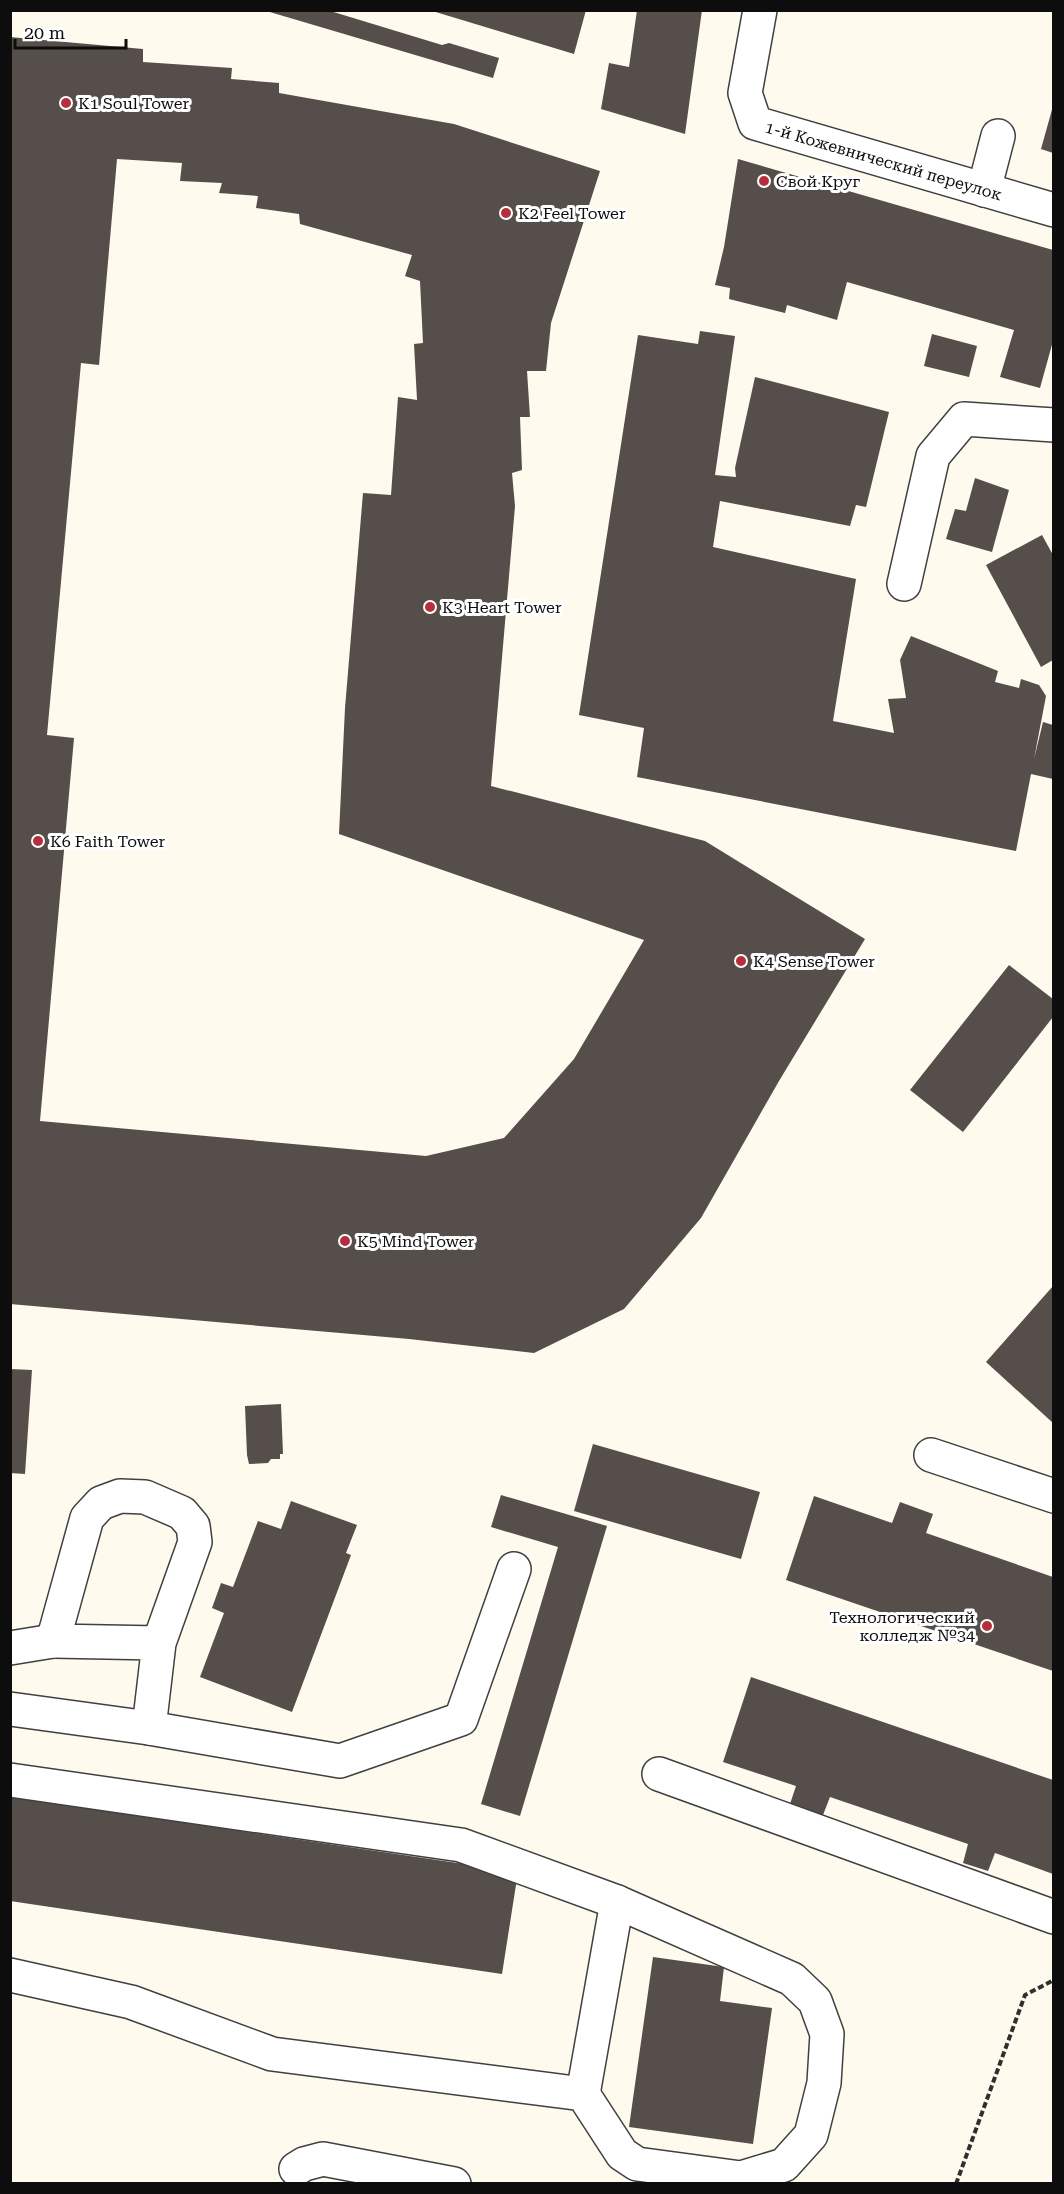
<svg xmlns="http://www.w3.org/2000/svg" width="1064" height="2194" viewBox="0 0 1064 2194" font-family="'Roboto Serif',serif">
	<rect width="100%" height="100%" fill="#fefaee"/>
	<path fill="#554e4a" fill-rule="evenodd" d="M263 10H327L442 45 449 43 499 58 493 78Z
		M429 10H586L574 54Z
		M637 10H702L685 134 601 109 609 63 629 67Z
		M10 37 143 49V62L232 68 231 79 279 83V93L454 124 600 171 551 323 546 371H527L530 417H520L522 470 512 473 515 506 491 786 705 841 865 939 779 1081 701 1218 624 1309 534 1353 409 1339 10 1304ZM117 159 182 163 180 181 222 183 219 193 258 196 256 208 299 214 300 224 412 255 405 276 420 281 423 343 414 344 417 400 398 397 391 495 363 493 345 708 339 834 644 940 574 1059 504 1138 426 1156 40 1121 74 738 47 735 81 363 99 365Z
		M1053 106V153L1041 149Z
		M738 159 1053 250V341L1040 388 1000 377 1014 330 847 282 837 320 787 305 785 313 729 299 730 288 715 285 724 247Z
		M700 331 735 336 715 475 736 477 735 468 755 377 889 412 866 507 856 505 850 526 720 501 713 547 856 579 833 721 894 733 888 699 906 698 900 660 911 636 998 671 995 682 1019 688 1021 679 1039 685 1046 696 1034 759 1043 722 1053 725V779L1031 774 1016 851 637 777 644 728 579 715 638 335 698 344Z
		M932 334 977 346 969 377 924 366Z
		M975 478 1009 490 992 552 946 539 955 509 966 511Z
		M1042 535 1053 555V660L1041 667 986 565Z
		M1009 965 1053 999V1017L963 1132 910 1090Z
		M1053 1286V1423L986 1362Z
		M10 1369 32 1370 25 1474 10 1473Z
		M281 1404 283 1454H280V1459H271L268 1463 249 1464 247 1455 245 1406Z
		M593 1444 760 1492 741 1559 574 1511Z
		M501 1495 607 1526 520 1816 481 1804 558 1547 491 1527Z
		M814 1496 892 1523 900 1502 933 1514 926 1533 1053 1577V1671L786 1580Z
		M291 1501 357 1525 346 1553 351 1555 292 1712 200 1677 224 1613 212 1608 221 1583 233 1587 258 1521 281 1529Z
		M751 1677 1053 1780V1874L995 1853 988 1871 963 1863 968 1844 830 1797 823 1815 790 1804 796 1786 723 1762Z
		M10 1797 518 1872 502 1974 10 1901Z
		M653 1957 724 1967 720 2001 772 2008 753 2144 629 2127Z"/>
	<g fill="none" stroke-linecap="round" stroke-linejoin="round">
		<defs>
			<g id="minor">
				<path id="s1" d="M760 10 745 93 755 123 1054 210"/>
				<path d="M984 190 998 136"/>
				<path d="M904 584 933 456 964 419 1054 425"/>
				<path d="M931 1455 1054 1496"/>
				<path d="M159 1643 53 1641 87 1518 101 1503 120 1496 145 1497 182 1513 193 1526 195 1542 159 1643 149 1728 340 1761 461 1719 514 1569"/>
				<path d="M10 1648 53 1641"/>
				<path d="M10 1709 149 1728"/>
				<path d="M659 1774 1054 1917"/>
				<path d="M10 1780 461 1845 617 1902 792 1979 815 2001 827 2034 824 2083 811 2135 784 2165 741 2178 637 2164 622 2154 583 2094 272 2054 131 2002 10 1975"/>
				<path d="M583 2094 617 1902"/>
				<path d="M296 2169 304 2164 323 2159 454 2184"/>
			</g>
		</defs>
		<use href="#minor" stroke="#404040" stroke-width="36"/>
		<path stroke="#2f2f2f" stroke-width="4" stroke-dasharray="6 3" stroke-linecap="butt" d="M956 2184 1025 1995 1054 1980"/>
		<use href="#minor" stroke="#fff" stroke-width="33"/>
	</g>
	<g fill="#b42e3c" stroke="#fff" stroke-width="2">
		<circle cx="66" cy="103" r="6"/>
		<circle cx="764" cy="181" r="6"/>
		<circle cx="506" cy="213" r="6"/>
		<circle cx="430" cy="607" r="6"/>
		<circle cx="38" cy="841" r="6"/>
		<circle cx="741" cy="961" r="6"/>
		<circle cx="345" cy="1241" r="6"/>
		<circle cx="987" cy="1626" r="6"/>
	</g>
	<g text-anchor="middle" dominant-baseline="central" stroke-width="6" stroke-linejoin="round" paint-order="stroke">
		<g font-size="16" fill="#0d0d0d" stroke="#fff" text-anchor="start">
			<text x="78" y="103">К1 Soul Tower</text>
			<text x="776" y="181">Свой Круг</text>
			<text x="518" y="213">К2 Feel Tower</text>
			<text x="442" y="607">К3 Heart Tower</text>
			<text x="50" y="841">К6 Faith Tower</text>
			<text x="753" y="961">К4 Sense Tower</text>
			<text x="357" y="1241">К5 Mind Tower</text>
			<text x="975" y="1617" text-anchor="end">Технологический<tspan x="975" dy="18">колледж №34</tspan></text>
		</g>
		<g font-size="16" fill="#0d0d0d" stroke="#fff">
			<text stroke="none"><textPath href="#s1" startOffset="250">1-й Кожевнический переулок</textPath></text>
		</g>
	</g>
	<rect width="1064" height="2194" fill="none" stroke="#0d0d0d" stroke-width="24"/>
	<path d="M15 39v9h111v-9" fill="none" stroke="#0d0d0d" stroke-width="3"/>
	<text x="24" y="39" font-size="18" fill="#0d0d0d" stroke="#ffffff" stroke-width="4.5" paint-order="stroke">20 m</text>
</svg>
